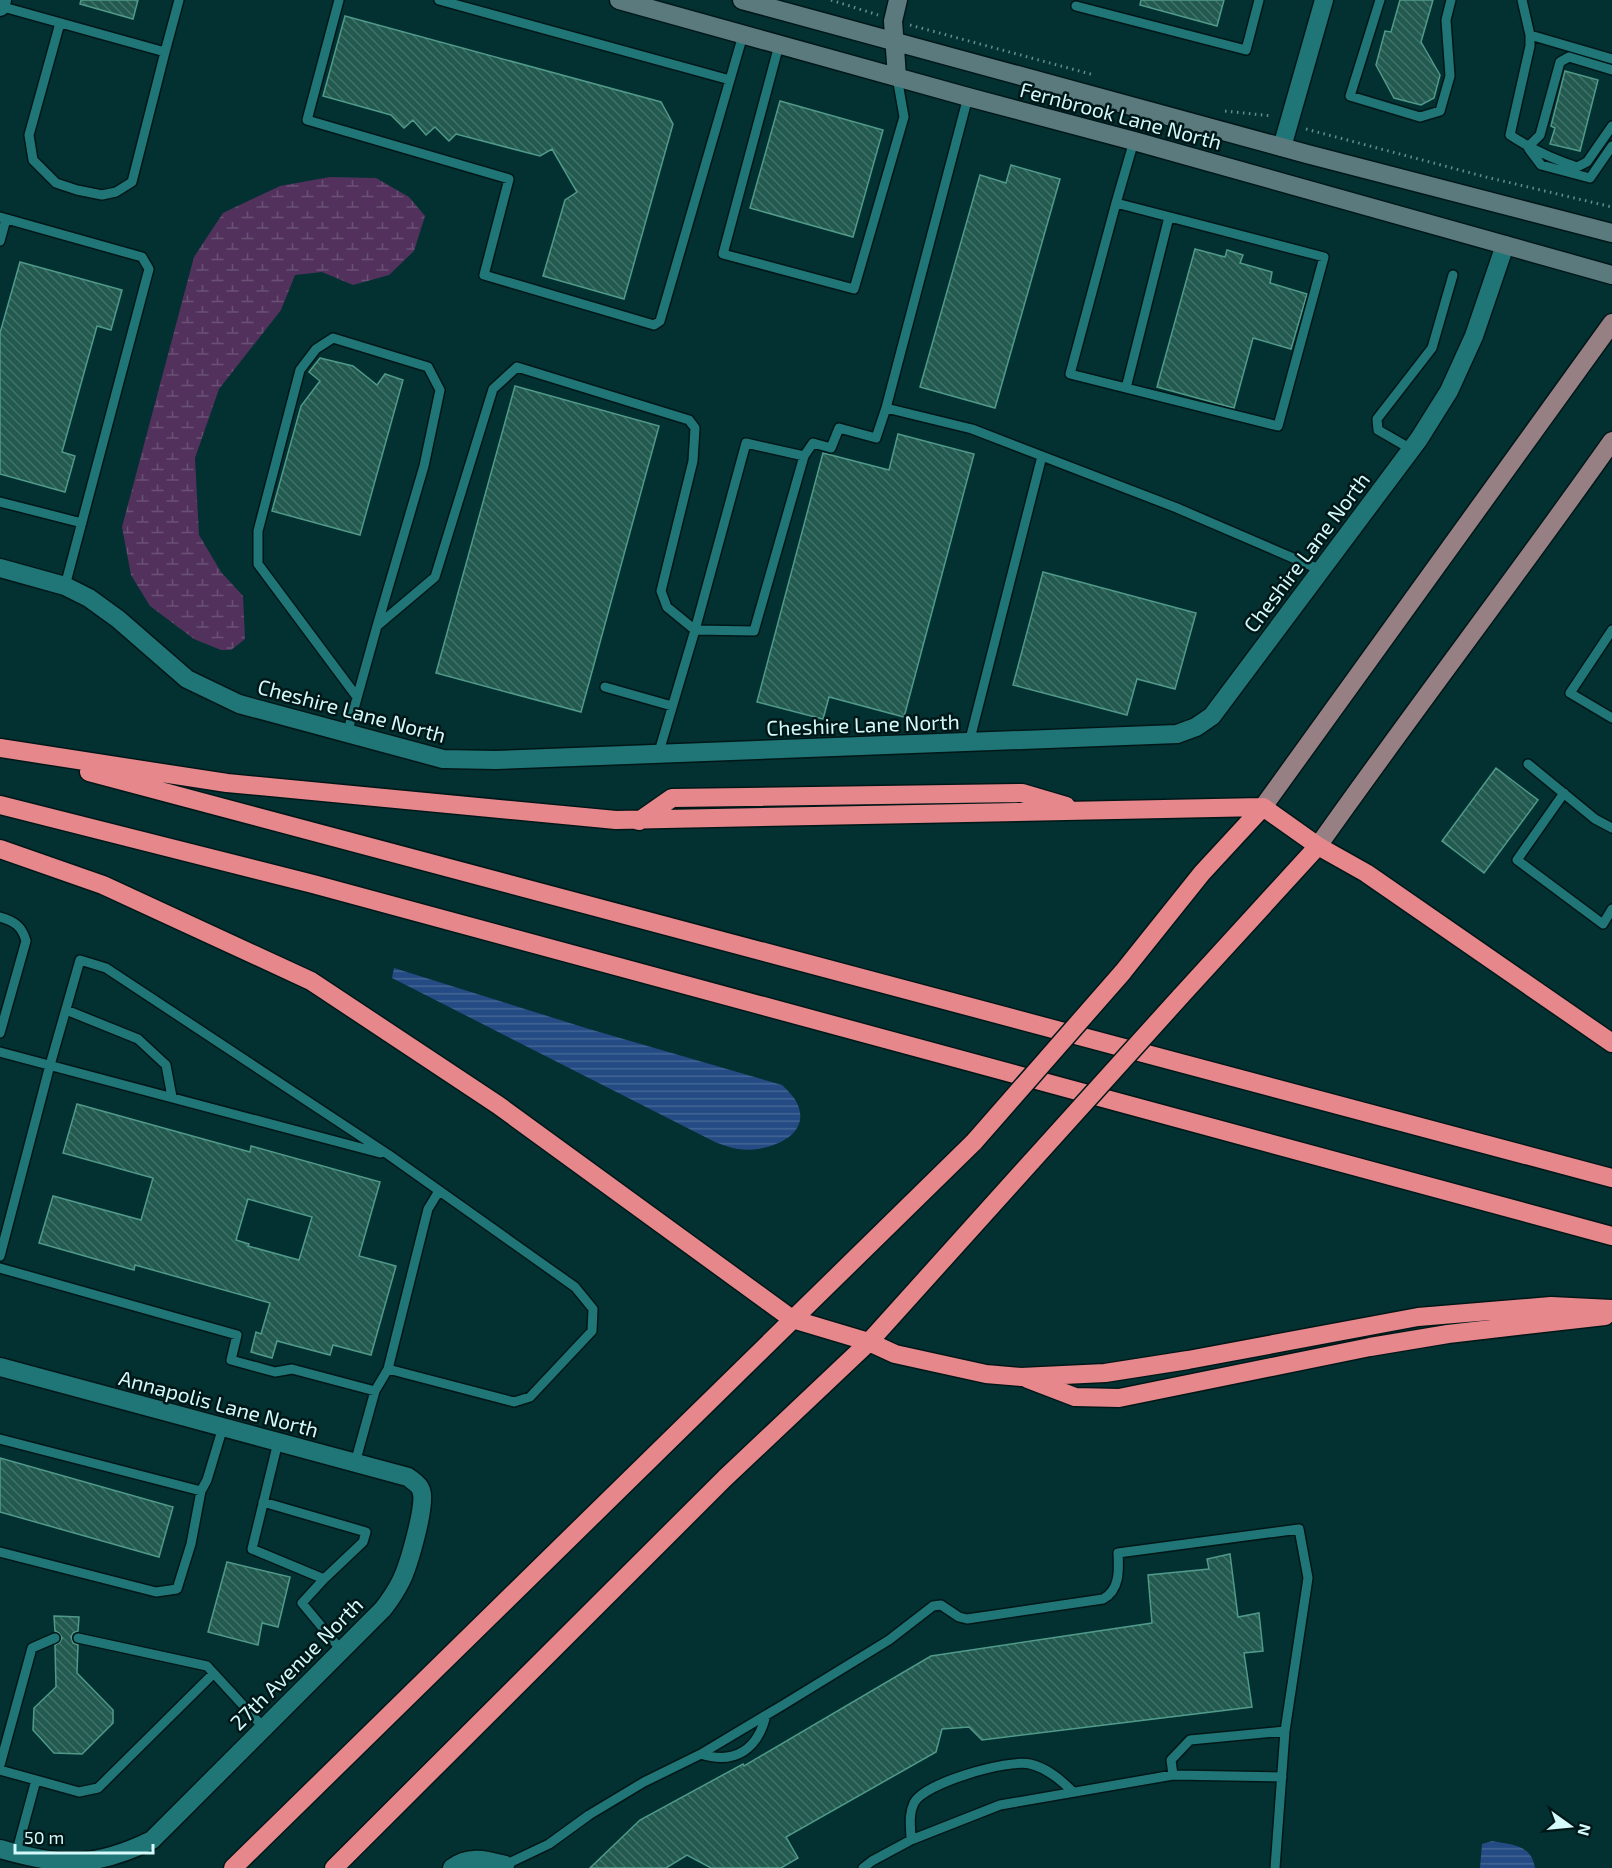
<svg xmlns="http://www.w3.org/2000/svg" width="1612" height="1868" viewBox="0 0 1612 1868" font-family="'Exo 2',sans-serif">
	<defs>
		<pattern id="wetland-marsh" width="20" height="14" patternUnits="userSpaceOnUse" patternTransform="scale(1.5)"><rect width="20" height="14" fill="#52325c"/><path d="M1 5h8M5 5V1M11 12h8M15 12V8" fill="none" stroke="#6a5074"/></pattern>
		<pattern id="water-rules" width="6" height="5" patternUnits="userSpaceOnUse" patternTransform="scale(1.5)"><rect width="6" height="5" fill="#244b83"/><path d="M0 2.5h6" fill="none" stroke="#436695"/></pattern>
		<pattern id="building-back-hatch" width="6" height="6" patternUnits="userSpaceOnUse" patternTransform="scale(1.5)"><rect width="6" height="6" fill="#225a4f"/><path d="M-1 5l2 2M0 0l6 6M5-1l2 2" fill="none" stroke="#417269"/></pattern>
	</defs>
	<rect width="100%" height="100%" fill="#033132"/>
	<path fill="url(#wetland-marsh)" d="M330 177 376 178 409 197 425 216 414 251 389 275 353 285 322 272 295 275 281 310 219 389 195 458 199 535 221 572 243 596 245 639 231 650H221L194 639 150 606 131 575 122 527 194 257 223 213 280 186Z"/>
	<path fill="url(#water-rules)" d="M394 968 589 1029 782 1085C790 1093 799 1101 800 1113 804 1141 759 1153 738 1149 731 1148 723 1145 715 1142L392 978Z
		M1492 1841C1512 1845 1531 1844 1535 1868H1480L1482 1844Z"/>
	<path fill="url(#building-back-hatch)" stroke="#519a8a" stroke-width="1.5" fill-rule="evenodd" d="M81 0H138L133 19 80 4Z
		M1141 0H1224L1217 26 1140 5Z
		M1400 0H1433L1421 42 1440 75 1434 98 1421 105 1394 98 1376 65 1385 31 1391 32Z
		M345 16 661 102 673 124 624 299 543 276 565 200 577 192 552 149 540 156 456 134 449 141 435 127 426 135 413 120 404 128 391 115 323 96Z
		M1565 71 1598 80 1580 151 1550 144 1555 128 1551 126Z
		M780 101 883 130 853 237 750 208Z
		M1011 165 1060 179 995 408 920 387 980 175 1006 183Z
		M1195 249 1225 257 1227 250 1243 255 1240 263 1272 272 1270 283 1307 294 1291 349 1253 338 1234 408 1157 387Z
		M20 262 122 290 111 330 97 326 62 452 75 456 65 492 0 474V333Z
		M320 358 353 366 377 385 385 374 403 380 360 535 272 511 301 406 320 381 309 372Z
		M515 386 659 426 581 712 436 673Z
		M898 434 974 454 904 717 829 697 823 719 757 702 823 453 889 470Z
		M1043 572 1196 613 1175 689 1137 679 1127 715 1013 685Z
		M1496 768 1538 800 1484 873 1442 841Z
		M77 1104 250 1152 251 1146 380 1182 359 1256 396 1266 371 1355 333 1345 330 1355 277 1341 272 1358 251 1352 256 1332 261 1334 270 1303 135 1265 134 1270 39 1243 53 1196 141 1220 153 1178 63 1153ZM248 1199 312 1217 299 1260 248 1246 249 1244 236 1240Z
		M0 1458 173 1507 159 1557 0 1512Z
		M1230 1554 1238 1617 1259 1613 1263 1651 1244 1653 1252 1707 982 1740 969 1727 942 1729 936 1752 786 1837 798 1858 781 1868H711L687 1855 666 1868H590L640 1820 743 1764 744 1766 931 1656 1152 1623 1148 1575 1209 1569 1207 1559Z
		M227 1562 290 1577 278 1627 262 1623 258 1645 208 1632Z
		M54 1616 79 1617 78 1631 73 1633 71 1637 73 1643 78 1645 77 1673 113 1710V1723L82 1754 54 1753 33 1730 34 1708 56 1687 55 1645 60 1642 62 1638 59 1633 55 1631Z"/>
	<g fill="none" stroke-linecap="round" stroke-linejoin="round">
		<defs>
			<path id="lane" d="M339 0 307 120 509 179 484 275 654 325 660 321 743 35
				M439 0 730 80
				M1380 0 1350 96 1420 117 1440 111 1450 76 1446 20 1451 0
				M1522 0 1530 35V46L1510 135C1531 149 1553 159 1577 167L1587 162 1612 126
				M0 6 165 52 132 182 116 192 102 195 77 190 56 183 33 160 29 135 60 23
				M1076 6 1246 50 1259 0
				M1530 35 1612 59
				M779 45 723 254 854 289 904 117 897 77
				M165 52 179 0
				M1528 147 1540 135 1560 62 1569 57 1612 70
				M1529 149 1541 165 1590 178 1612 146
				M1116 203 1324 257 1278 426 1070 374 1116 203 1134 141
				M0 217 142 257 149 269 65 586
				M0 241 6 219
				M1126 388 1169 217
				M886 408 972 429 1177 508 1321 570
				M1411 449 1378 430 1377 419 1432 348 1453 275
				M0 502 82 523
				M1612 630 1570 693 1612 718
				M605 687 672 706
				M357 697 258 564V531L300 370 316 349 333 338 428 367 440 390 424 466 377 626
				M347 734 377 626 435 577 493 389 517 367 689 420 695 428 693 461 661 591 667 607 695 630 754 631 804 456
				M969 743 1042 456
				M658 755 695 630 746 443 804 456 813 443 831 448 839 428 876 438 886 408 968 97
				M1528 764 1595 819 1612 828
				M1564 793 1517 860 1603 924 1612 909
				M0 917C14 921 22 926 26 941L0 1033
				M66 1010 138 1039 166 1065 172 1097
				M0 1052 380 1153
				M0 1256 50 1065 80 960 106 968 389 1155 575 1287 593 1309 592 1331 530 1397 514 1402 388 1369 375 1391 355 1463
				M0 1268 237 1335 231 1360 275 1372 292 1369 375 1391
				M388 1369 428 1209 439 1191
				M0 1439 201 1491
				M263 1502 366 1532 363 1542 324 1579 252 1549 278 1442
				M0 1552 156 1592 177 1589 191 1544 201 1491 207 1480 223 1427
				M324 1579 302 1603 341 1650
				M78 1638 207 1666 264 1728
				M701 1754C735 1765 758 1749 766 1715
				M0 1765 32 1648 55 1638
				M0 1770 79 1792 98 1788 213 1674
				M1173 1775 1171 1760 1190 1740 1285 1731
				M911 1840C911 1828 908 1815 914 1803 924 1783 1008 1759 1030 1764 1047 1768 1060 1779 1072 1791
				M16 1854 36 1780
				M505 1865 549 1844 589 1815 644 1782 701 1754 783 1705 889 1640 933 1606 941 1605 959 1617 967 1619 1103 1599C1120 1590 1119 1570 1118 1553L1299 1529 1308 1578 1285 1731 1275 1868
				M863 1868 872 1861 911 1840 1000 1805 1173 1775 1282 1777"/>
			<path id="street" d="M0 7 2 0
				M1282 147 1324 0
				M0 568 65 586 89 598 118 619 187 679 239 704 443 759 496 760 1177 734 1196 727 1212 716 1419 439 1449 391 1474 336 1505 245
				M0 1367 408 1477C413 1481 419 1484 421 1490 427 1504 408 1567 401 1581 396 1591 390 1600 383 1609L152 1840C95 1868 62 1867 0 1849
				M452 1868C469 1855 486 1860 505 1865"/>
			<path id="secondary" d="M619 0 968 97 1134 141 1612 275
				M742 0 1307 154 1612 233
				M897 77 893 21 898 0"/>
			<path id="primary" d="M1263 807 1612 323
				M1318 846C1414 710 1516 577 1612 441"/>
			<path id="highway" d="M0 748 227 783 616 820 1263 807 1318 846 1366 873 1612 1043
				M89 772 1612 1178
				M0 805 313 884 1612 1236
				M639 821 672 798 1022 793 1066 806
				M0 849 103 885 311 981 498 1105 792 1319 869 1342 895 1354 986 1374 1021 1377 1105 1373 1188 1360 1418 1317 1551 1306 1612 1309
				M1122 973 1202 873 1263 807
				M1180 997 1318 846
				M1028 1379 1075 1397 1119 1398 1370 1347 1448 1334 1605 1316
				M233 1868 974 1142
				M334 1868 725 1478 869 1342 1032 1161"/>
		</defs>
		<use href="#lane" stroke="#001718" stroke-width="12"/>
		<use href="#street" stroke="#001718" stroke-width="21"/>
		<use href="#secondary" stroke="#001718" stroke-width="21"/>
		<use href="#primary" stroke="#001718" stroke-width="21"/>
		<use href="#highway" stroke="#001718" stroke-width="21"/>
		<path stroke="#638e8f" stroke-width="3" stroke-dasharray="1.5 4.5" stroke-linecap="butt" d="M831 0 878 15
			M910 25 1094 75
			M1225 111 1272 116
			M1306 129 1486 177 1612 207"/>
		<use href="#lane" stroke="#207577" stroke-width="9"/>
		<use href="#street" stroke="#207577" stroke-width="18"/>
		<use href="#secondary" stroke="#5b7a7d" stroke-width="18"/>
		<use href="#primary" stroke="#978083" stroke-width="18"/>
		<use href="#highway" stroke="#e6878b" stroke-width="18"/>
		<defs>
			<path id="highway-bridge" d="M974 1142 1122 973
				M1032 1161 1180 997"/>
		</defs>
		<use href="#highway-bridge" stroke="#001718" stroke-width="21" stroke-linecap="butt"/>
		<use href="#highway-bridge" stroke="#e6878b" stroke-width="18"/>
	</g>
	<g text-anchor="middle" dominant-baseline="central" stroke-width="5" stroke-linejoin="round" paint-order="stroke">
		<g font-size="21" fill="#d3f9fa" stroke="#001718">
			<text transform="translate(1121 115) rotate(15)">Fernbrook Lane North</text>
			<text transform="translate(1306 552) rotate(-53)">Cheshire Lane North</text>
			<text transform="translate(352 710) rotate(15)">Cheshire Lane North</text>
			<text transform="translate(863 724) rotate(-2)">Cheshire Lane North</text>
			<text transform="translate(219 1403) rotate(15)">Annapolis Lane North</text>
			<text transform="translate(296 1663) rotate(-45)">27th Avenue North</text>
		</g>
	</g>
	<g transform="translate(1570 1826) rotate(105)" stroke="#001718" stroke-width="4.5" paint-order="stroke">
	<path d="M0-4.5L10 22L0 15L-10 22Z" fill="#d3f9fa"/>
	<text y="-9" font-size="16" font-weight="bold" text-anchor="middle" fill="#d3f9fa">N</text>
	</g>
	<path d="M15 1844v9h138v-9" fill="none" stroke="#d3f9fa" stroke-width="3"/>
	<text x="24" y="1844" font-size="18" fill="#d3f9fa" stroke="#001718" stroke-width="4.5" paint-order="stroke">50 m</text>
</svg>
